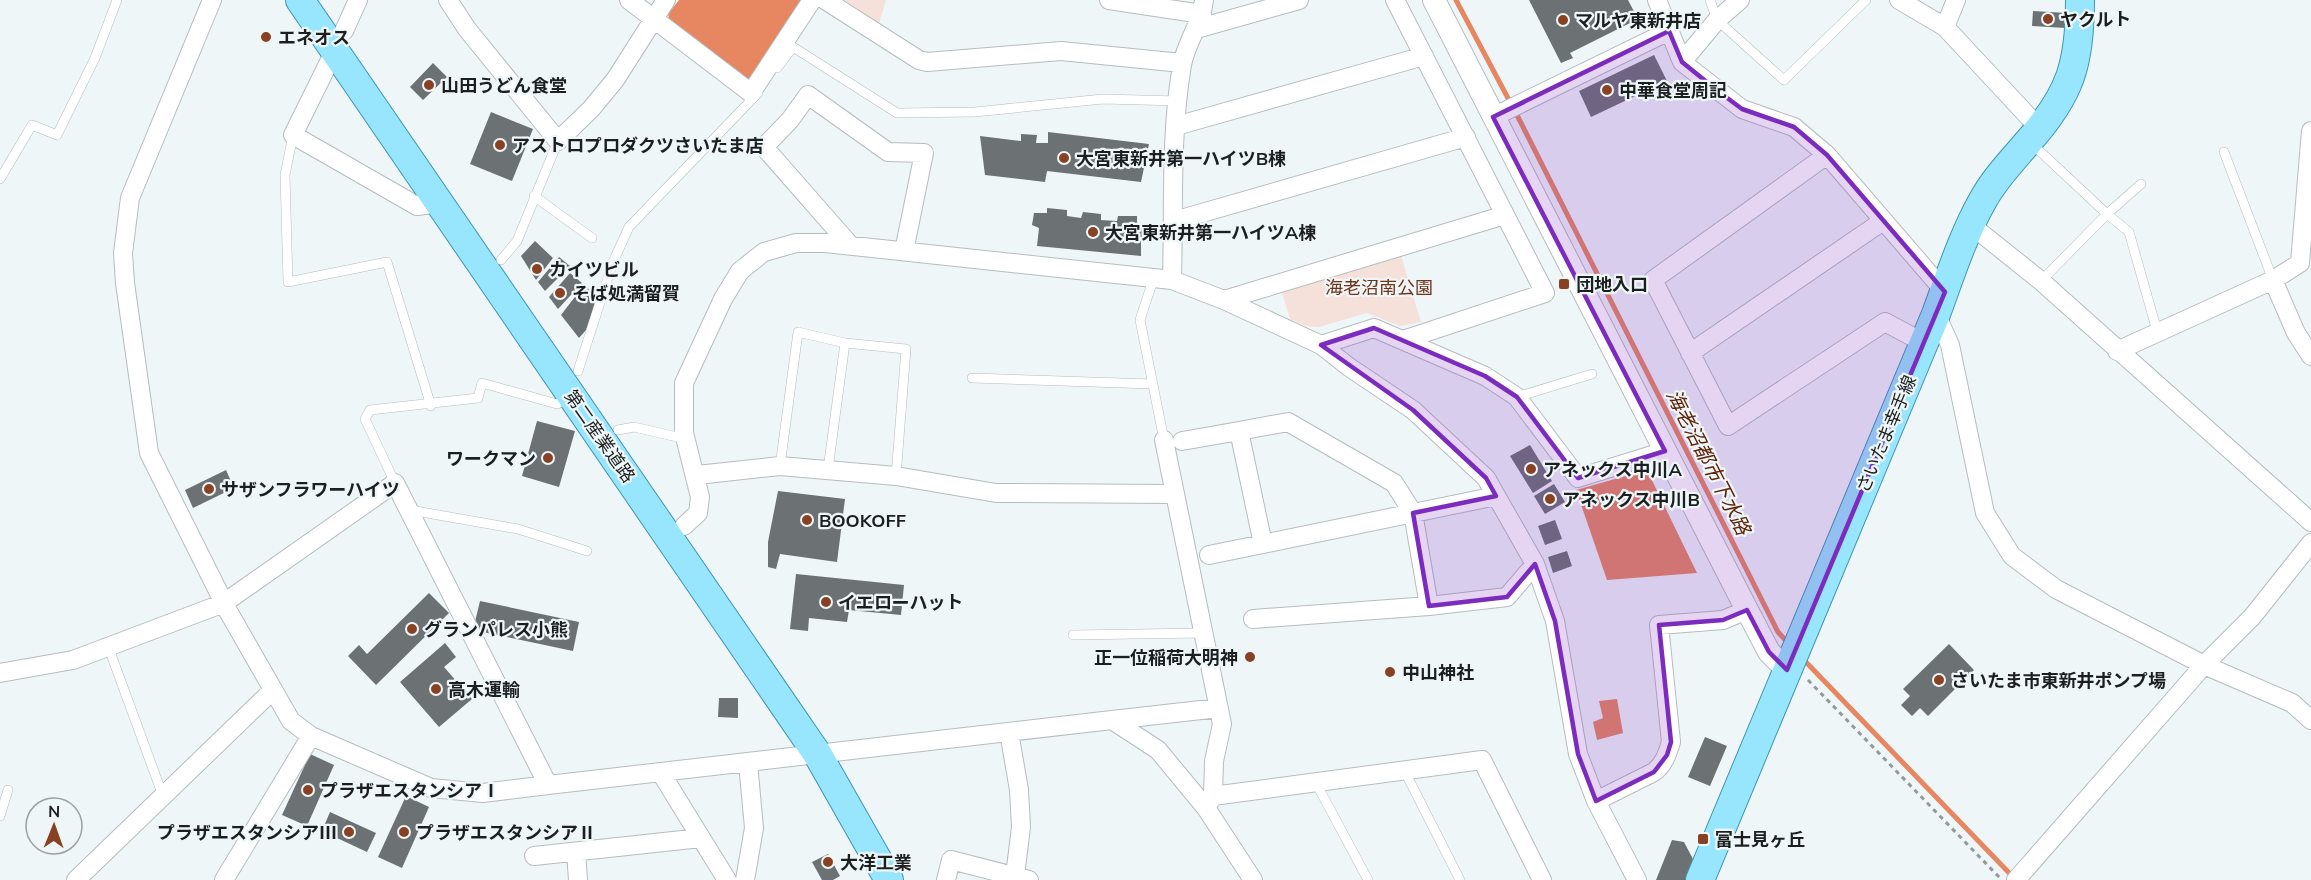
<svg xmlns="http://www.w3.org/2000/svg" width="2311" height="880" viewBox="0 0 2311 880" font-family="Mulish,'Noto Sans JP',sans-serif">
	<rect width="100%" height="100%" fill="#eff6f8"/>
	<path fill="#f5e1d9" d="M844 0H886L879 24Z
		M1400 252 1421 322 1400 326 1367 313 1319 327 1306 326 1290 319 1280 286Z"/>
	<path fill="#e68762" d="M679 0H801L802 4 754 77 744 79 670 23 668 14Z
		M1647 470 1697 573 1607 580 1576 490Z
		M1617 699 1623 733 1597 740 1593 722 1603 718 1599 701Z"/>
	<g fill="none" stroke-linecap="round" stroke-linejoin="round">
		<path stroke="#e68762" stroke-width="5" d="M1456 0 1519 119 1778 632 1788 643
			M1803 659 2015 879"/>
	</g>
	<path fill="#6c7274" d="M1529 0H1628L1638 19 1570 53 1573 58 1561 63Z
		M2033 11 2067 13 2066 28 2032 26Z
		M1654 55 1667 81 1591 117 1579 91Z
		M433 63 447 77 423 100 410 87Z
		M491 112 533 129 512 181 470 164Z
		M1048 132 1149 144 1141 182 1047 171 1045 182 985 175 980 136 1021 141V134L1037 135 1036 143H1048Z
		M1047 208 1067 210V216L1081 218 1083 212 1101 214V220L1117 221 1118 216H1137V223H1147V237H1141V256L1037 246 1039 228 1032 225 1034 213H1047Z
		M535 241 553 258 536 280 521 256Z
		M559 257 570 266 545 291 538 282Z
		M570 273 582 283 558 309 549 297Z
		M584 285 598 297 586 330 579 338 561 315Z
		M537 421 575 431 559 487 522 476Z
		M1530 445 1552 481 1533 493 1510 456Z
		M226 470 234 488 193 508 185 490Z
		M1554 484 1565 502 1545 514 1534 496Z
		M778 491 845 499 837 562 780 554 776 569 768 567V542Z
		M1555 520 1562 539 1545 545 1538 526Z
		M1567 551 1572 566 1553 573 1548 557Z
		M796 574 904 585 901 615 849 610 847 622 809 618 808 631 790 629Z
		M429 593 449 613 376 685 348 656 359 645 367 654Z
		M480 601 579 622 573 651 473 630Z
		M445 643 456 657 444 667 472 699 439 727 400 682Z
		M1949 644 1974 670 1928 716 1920 708 1912 716 1901 705 1910 696 1903 689Z
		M719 698H738V718L718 717Z
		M1705 737 1727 746 1710 786 1688 777Z
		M310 754 334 765 307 826 282 815Z
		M406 796 429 807 402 868 378 857Z
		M330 812 376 833 367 852 322 831Z
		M1672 840 1684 842 1693 859 1685 880H1656Z
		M828 854 840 876 833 880H822L812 862Z"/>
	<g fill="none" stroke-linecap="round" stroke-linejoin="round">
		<defs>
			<path id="service" d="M1710 0 1717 20 1784 80 1866 0
				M777 68 793 47 897 113 975 112 1103 99 1179 101
				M293 135 285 175 288 282 387 262 431 406
				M2031 143 2107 214 2129 232 2157 331
				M2224 152 2273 280
				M0 179 32 125 57 135 95 58 117 0
				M534 196 592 238
				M501 260 517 241 558 141
				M1154 277 1140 320 1164 440
				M2041 281 2107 214 2141 184
				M578 371 613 262 629 227 758 93
				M972 378 1152 384
				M1517 397 1592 374
				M618 430 634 427 686 439
				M780 466 798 332 845 343 906 349 896 476
				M828 469 845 343
				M395 483 365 419 370 410 478 398 482 383 557 404 570 397
				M410 510 518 529 587 551
				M1073 635 1203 633
				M108 646 163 796
				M1405 772 1460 880
				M1316 783 1368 880
				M0 816 8 790"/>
			<path id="minor" d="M212 0 130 198 123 253 125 283 149 453 228 611 291 721 311 736 431 788 483 793 548 785
				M448 0 467 29 558 141 591 109 615 80 666 0
				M629 0 751 93 812 0
				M825 0 919 60 927 62 1061 51 1182 63
				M1109 0 1202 14
				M1395 0 1545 293 1403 340
				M1657 0 1682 62 1742 109 1794 127 1827 155 1945 292
				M1899 0 1945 27 2040 129
				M1945 27 1956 0
				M1196 29 1299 0
				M344 31 358 0
				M335 50 293 135 417 206 440 203
				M1682 62 1717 20 1740 0
				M1493 117 1669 31
				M1176 126 1424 56
				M1827 155 1653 280 1728 426 1885 322 1924 343
				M1174 221 1466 137
				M1971 225 2041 281 2311 522
				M850 245 764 147 790 120 808 95 888 152 924 153 904 251
				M1172 280C1174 209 1170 135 1182 65 1186 42 1202 23 1204 0
				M2273 280 2296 333 2311 356
				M1224 300 1505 215
				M1936 314 1950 345 1985 513 2012 556 2056 589 2204 665 2292 703 2311 720
				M1321 345 1374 328 1485 376 1517 397 1578 478 1665 451
				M2117 351 2273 280 2300 263 2311 131
				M1690 353 1883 221
				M1239 431 1288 422 1394 483 1413 513 1429 606
				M1164 440 1222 724 1214 761 1213 796
				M1182 441 1239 431 1263 544 1209 555
				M697 475 780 466 896 476 996 493 1175 494
				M684 526 698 513 700 497 684 433V383L723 299 740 271 764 252 796 243H825L1172 280 1224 300 1321 345 1349 367 1413 410 1486 478 1535 564 1555 621 1578 754 1596 801 1637 880
				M1263 544 1496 496
				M1253 619 1429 606 1507 597 1535 564
				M0 673 73 660 224 603 395 483 548 785 1112 720 1158 750 1206 808 1253 880
				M1112 720 1219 708
				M1009 732 1019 790 1021 827 1015 876
				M661 773 701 838
				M1596 801 1654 772C1664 764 1667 755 1671 742L1659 625 1723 620 1747 610
				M1206 808 1213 796 1482 760 1542 880
				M576 852 578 880
				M534 856 701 838 727 880
				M76 880 273 690
				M224 880 311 736
				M745 880 754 828 748 763
				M946 880 951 860 1029 880
				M2016 880 2204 665 2252 617 2311 543"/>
			<path id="tertiary" d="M1434 0 1747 610 1769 652 1787 670"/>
			<path id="primary" d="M300 0 818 755 889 880
				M1700 880 1936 314C1950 276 1963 235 1983 200 1995 178 2012 161 2028 142 2071 94 2080 63 2080 0"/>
		</defs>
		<use href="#service" stroke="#b6bcbf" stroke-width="10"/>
		<use href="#minor" stroke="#b6bcbf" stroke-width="20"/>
		<use href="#tertiary" stroke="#b6bcbf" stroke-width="24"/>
		<use href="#primary" stroke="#4095b0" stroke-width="30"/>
		<path stroke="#94999b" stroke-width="3" stroke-dasharray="4.5 4.5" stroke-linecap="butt" d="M1808 680 2000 878"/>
		<use href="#service" stroke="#fff" stroke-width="9"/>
		<use href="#minor" stroke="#fff" stroke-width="18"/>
		<use href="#tertiary" stroke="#fff" stroke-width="22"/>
		<use href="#primary" stroke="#98e5fe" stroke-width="28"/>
	</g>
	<path fill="#7b2cbf" fill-opacity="0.2" stroke="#7b2cbf" stroke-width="4.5" stroke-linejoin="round" d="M1669 31 1682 62 1718 91 1742 109 1794 127 1827 155 1945 292 1787 670 1769 652 1747 610 1723 620 1659 625 1671 742 1667 755 1654 772 1596 801 1578 754 1555 621 1535 564 1507 597 1429 606 1413 513 1496 496 1486 478 1413 410 1321 345 1374 328 1485 376 1517 397 1578 478 1665 451 1493 117Z"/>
	<g fill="#894123" stroke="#eff6f8" stroke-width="2">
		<circle cx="2048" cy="19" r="6"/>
		<circle cx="1563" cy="20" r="6"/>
		<circle cx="266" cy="37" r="6"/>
		<circle cx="429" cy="85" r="6"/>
		<circle cx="1607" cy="90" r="6"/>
		<circle cx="500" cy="145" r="6"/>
		<circle cx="1064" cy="158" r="6"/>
		<circle cx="1093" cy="232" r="6"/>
		<circle cx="537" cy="269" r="6"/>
		<rect x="1558" y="278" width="12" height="12" rx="3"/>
		<circle cx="560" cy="293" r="6"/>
		<circle cx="548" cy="458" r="6"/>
		<circle cx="1531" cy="469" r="6"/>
		<circle cx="209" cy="489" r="6"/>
		<circle cx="1550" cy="499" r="6"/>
		<circle cx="807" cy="520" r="6"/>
		<circle cx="826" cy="602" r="6"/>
		<circle cx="412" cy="629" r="6"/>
		<circle cx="1250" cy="657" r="6"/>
		<circle cx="1390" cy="672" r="6"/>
		<circle cx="1939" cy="680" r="6"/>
		<circle cx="436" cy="689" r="6"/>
		<circle cx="308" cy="790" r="6"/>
		<circle cx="349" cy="832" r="6"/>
		<circle cx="404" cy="832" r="6"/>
		<rect x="1697" y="833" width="12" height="12" rx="3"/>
		<circle cx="828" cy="862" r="6"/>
	</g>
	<g text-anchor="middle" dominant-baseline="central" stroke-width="4.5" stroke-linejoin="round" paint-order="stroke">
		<g font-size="18" font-weight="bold" fill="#1c1f20" stroke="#eff6f8" text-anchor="start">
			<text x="2060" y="19">ヤクルト</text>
			<text x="1575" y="20">マルヤ東新井店</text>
			<text x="278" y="37">エネオス</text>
			<text x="441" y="85">山田うどん食堂</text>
			<text x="1619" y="90">中華食堂周記</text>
			<text x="512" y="145">アストロプロダクツさいたま店</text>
			<text x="1076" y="158">大宮東新井第一ハイツB棟</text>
			<text x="1105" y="232">大宮東新井第一ハイツA棟</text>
			<text x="549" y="269">カイツビル</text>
			<text x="1576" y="284">団地入口</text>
			<text x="572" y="293">そば処満留賀</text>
			<text x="536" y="458" text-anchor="end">ワークマン</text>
			<text x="1543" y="469">アネックス中川A</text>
			<text x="221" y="489">サザンフラワーハイツ</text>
			<text x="1562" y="499">アネックス中川B</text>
			<text x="819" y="520">BOOKOFF</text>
			<text x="838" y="602">イエローハット</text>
			<text x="424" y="629">グランパレス小熊</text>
			<text x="1238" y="657" text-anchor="end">正一位稲荷大明神</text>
			<text x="1402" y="672">中山神社</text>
			<text x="1951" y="680">さいたま市東新井ポンプ場</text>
			<text x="448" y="689">高木運輸</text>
			<text x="320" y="790">プラザエスタンシアⅠ</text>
			<text x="337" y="832" text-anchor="end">プラザエスタンシアⅢ</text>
			<text x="416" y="832">プラザエスタンシアⅡ</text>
			<text x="1715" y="839">富士見ヶ丘</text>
			<text x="840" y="862">大洋工業</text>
		</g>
		<g font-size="18" fill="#71341b" stroke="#eff6f8">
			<text x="1379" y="287">海老沼南公園</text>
		</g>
		<g font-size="18" fill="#1c1f20" stroke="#eff6f8">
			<text transform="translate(1886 434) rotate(-67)">さいたま幸手線</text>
			<text transform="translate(600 436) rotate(55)">第二産業道路</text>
		</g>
		<g font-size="20" font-style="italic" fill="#5f2308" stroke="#eff6f8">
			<text transform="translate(1709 462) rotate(63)">海老沼都市下水路</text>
		</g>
	</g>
	<g transform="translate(54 826) rotate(1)"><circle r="28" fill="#eff6f8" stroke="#9ba0a2" stroke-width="1.5"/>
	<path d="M0-4.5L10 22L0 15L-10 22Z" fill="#894123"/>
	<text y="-9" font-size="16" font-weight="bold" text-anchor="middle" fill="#1c1f20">N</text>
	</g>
</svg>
